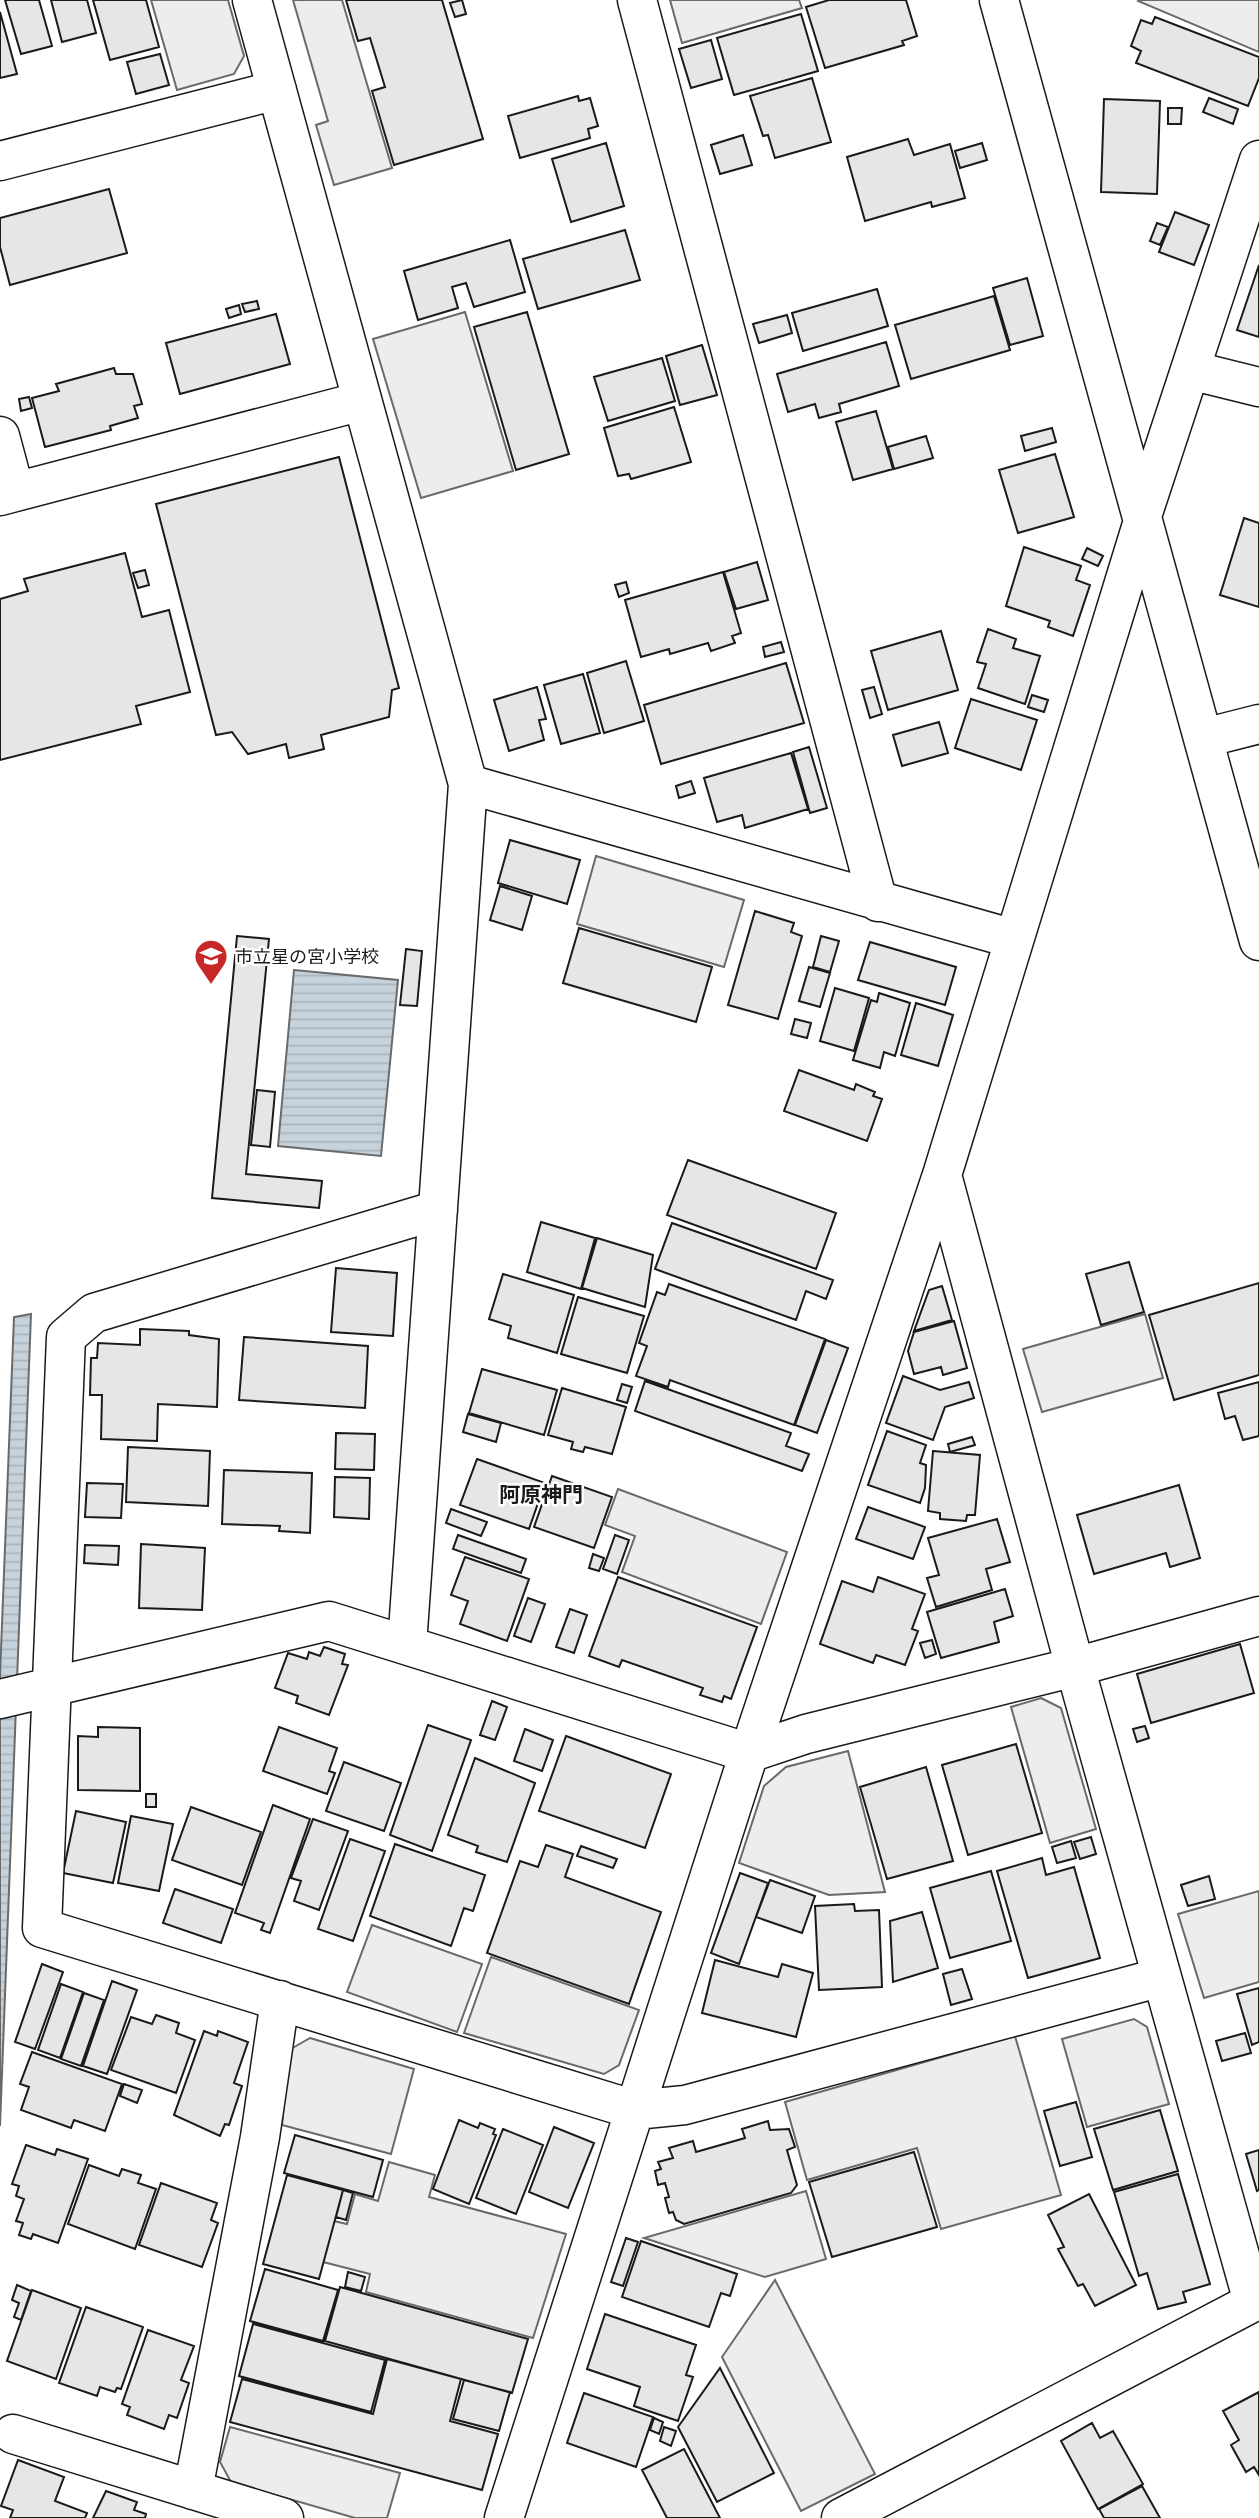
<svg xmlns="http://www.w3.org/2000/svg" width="1259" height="2518" viewBox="0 0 1259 2518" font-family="'Open Sans','Noto Sans JP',sans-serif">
	<defs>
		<pattern id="water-rules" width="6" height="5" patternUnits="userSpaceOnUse" patternTransform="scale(1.75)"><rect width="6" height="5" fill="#c6d2dc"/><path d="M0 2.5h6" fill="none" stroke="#aab4bc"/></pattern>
	</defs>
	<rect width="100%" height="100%" fill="#fff"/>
	<path fill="#ededed" stroke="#6a6a6a" stroke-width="2" d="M151 0H228L244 56 234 74 177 90Z
		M293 0H342L392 168 334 185 316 125 328 121Z
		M670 0H799L802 8 682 43Z
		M1139 0H1259V52L1138 1Z
		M465 312 513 471 421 498 373 339Z
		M596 856 744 900 724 967 577 924Z
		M1145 1314 1163 1378 1042 1412 1023 1349Z
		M618 1489 787 1552 761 1624 622 1572 635 1536 605 1525Z
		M1041 1698 1061 1708 1096 1829 1050 1843 1011 1707Z
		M848 1751 885 1892 829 1895 739 1863 764 1786 786 1767Z
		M1259 1891V1982L1204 1998 1178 1914Z
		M372 1925 482 1964 457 2032 347 1992Z
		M491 1957 639 2010 619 2065 604 2074 464 2033Z
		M1134 2019 1147 2027 1169 2104 1087 2127 1062 2039Z
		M1015 2036 1061 2195 941 2229 917 2148 807 2180 785 2102Z
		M310 2038 414 2069 391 2154 282 2125 289 2050Z
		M389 2162 435 2175 429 2197 566 2234 533 2338 366 2292 370 2274 323 2262 334 2221 347 2224 355 2194 378 2201Z
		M806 2191 826 2259 765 2277 644 2238Z
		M775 2280 875 2474 801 2511 722 2357Z
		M230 2427 400 2473 387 2518H355L231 2482 220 2462Z"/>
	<path fill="url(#water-rules)" stroke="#6a6a6a" stroke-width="2" d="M294 970 398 980 381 1156 278 1146Z
		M31 1314 0 2126V1675L14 1317Z"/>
	<path fill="#e6e6e6" stroke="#1a1a1a" stroke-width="2" d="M5 0H39L52 46 21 54Z
		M51 0H87L96 33 62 42Z
		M93 0H146L159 47 110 60Z
		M346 0H442L483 139 394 165 372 91 385 87 370 38 358 41Z
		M462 0 466 14 455 17 450 3Z
		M829 0H906L917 36 902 41 904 45 825 68 806 7Z
		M0 12 17 74 0 78Z
		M801 14 818 71 734 95 717 38Z
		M1155 17 1259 57V78L1248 106 1136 63 1141 51 1131 46 1141 20 1152 24Z
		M711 40 722 79 691 88 679 49Z
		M160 54 169 85 136 94 127 62Z
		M812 78 831 142 775 158 768 135 763 136 750 96Z
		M578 96 579 101 590 98 598 126 588 129 590 138 520 158 508 116Z
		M1209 98 1238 109 1233 124 1203 112Z
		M1104 99 1160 101 1157 194 1101 192Z
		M1168 108H1182L1181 124H1168Z
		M743 135 752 165 720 174 711 145Z
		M908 139 914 155 950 144 965 198 932 207 931 202 865 221 847 157Z
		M606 143 624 206 571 222 552 159Z
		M982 143 987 160 960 168 955 151Z
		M109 189 127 253 10 285 0 247V218Z
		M1175 212 1209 225 1194 265 1159 252Z
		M1157 223 1168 227 1160 245 1150 241Z
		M625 230 640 280 538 309 523 259Z
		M510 240 525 292 474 307 466 283 452 287 458 308 418 320 404 271Z
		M1259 265V337L1237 330Z
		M1027 278 1043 336 1010 345 993 288Z
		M877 289 888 326 803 351 792 313Z
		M994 296 1010 350 911 379 895 325Z
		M257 301 259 309 245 312 242 304Z
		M239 305 241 314 229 318 226 309Z
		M527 312 569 454 516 470 474 327Z
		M276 314 290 364 180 394 166 343Z
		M787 315 792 333 759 343 753 324Z
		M886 342 899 386 839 404 841 412 819 418 815 404 788 412 777 374Z
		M702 345 717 395 680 405 666 356Z
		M662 358 675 401 608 421 594 377Z
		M114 368 116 374H133L142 404 134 406 138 418 110 426 111 430 45 447 32 398 59 391 56 384Z
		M29 397 32 408 21 411 19 399Z
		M674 407 691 462 631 479 629 474 618 476 604 428Z
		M876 411 893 469 853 480 836 422Z
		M1052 428 1056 442 1025 451 1021 436Z
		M926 436 933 458 894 469 888 447Z
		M1055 454 1074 517 1018 533 999 470Z
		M339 457 399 688 392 690 389 717 321 735 324 749 289 758 286 744 248 754 232 732 216 735 156 504Z
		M1244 518 1259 523V607L1220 595Z
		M1024 547 1081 566 1076 580 1090 585 1073 636 1048 627 1050 621 1006 606Z
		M1087 548 1103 556 1098 566 1082 559Z
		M125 553 142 617 169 610 190 692 136 706 141 724 0 760V599L28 591 24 579Z
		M757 562 768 600 736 609 724 572Z
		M145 570 149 585 138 588 133 573Z
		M723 572 741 633 732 636 735 643 711 651 708 643 670 654 669 649 641 657 625 600Z
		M626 582 629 593 619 597 615 585Z
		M988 629 1016 639 1013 648 1040 656 1025 704 978 688 986 664 977 662Z
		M941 631 958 690 888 710 871 651Z
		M781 642 784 652 765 657 763 647Z
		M626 661 644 721 604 733 587 673Z
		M786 663 804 723 661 764 644 705Z
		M583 674 600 733 561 744 544 685Z
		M537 687 546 719 539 720 544 740 509 751 494 700Z
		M874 687 882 714 870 718 862 690Z
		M1032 695 1048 700 1044 712 1028 707Z
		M971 699 1037 720 1021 770 955 748Z
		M939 722 948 753 902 766 893 735Z
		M809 747 827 808 810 813 793 752Z
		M791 753 808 809 745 828 742 815 717 822 704 778Z
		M691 781 695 793 679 798 676 786Z
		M510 840 580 860 567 904 498 883Z
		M500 886 532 896 522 930 490 920Z
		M755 911 794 923 791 932 802 936 778 1019 728 1005Z
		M579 928 712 967 696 1022 563 983Z
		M237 936 269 939 246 1174 322 1181 319 1208 212 1198Z
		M821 936 839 941 830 972 813 967Z
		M870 942 956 967 945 1005 858 980Z
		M406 949 422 951 417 1006 400 1005Z
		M809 967 830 973 820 1007 799 1001Z
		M835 988 869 998 854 1051 820 1041Z
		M879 993 910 1003 895 1056 884 1052 880 1068 853 1060 871 1000 877 1002Z
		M916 1003 953 1015 938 1066 901 1055Z
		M795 1019 811 1023 807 1038 791 1034Z
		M799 1070 854 1090 856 1084 875 1092 873 1096 882 1099 867 1141 784 1111Z
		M257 1090 275 1092 270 1147 251 1145Z
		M688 1160 836 1213 816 1269 667 1215Z
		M541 1222 595 1238 581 1289 527 1272Z
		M672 1223 833 1280 826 1299 806 1291 796 1320 655 1269Z
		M597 1238 653 1255 645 1307 582 1288Z
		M1129 1262 1144 1312 1101 1325 1086 1274Z
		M336 1268 397 1273 393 1336 331 1332Z
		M503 1274 574 1295 557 1353 508 1338 511 1326 489 1319Z
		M1259 1283V1375L1174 1400 1149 1315Z
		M669 1284 825 1339 794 1425 670 1380 668 1387 636 1376 647 1346 639 1343 657 1292 665 1295Z
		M942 1286 952 1320 914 1331 929 1290Z
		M578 1297 644 1316 627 1373 561 1354Z
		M954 1321 967 1368 943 1375 941 1367 914 1374 908 1351 914 1332Z
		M140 1329 189 1331V1335L219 1339 217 1407 158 1404 157 1441 101 1439 102 1395H90L91 1358H97L98 1343 140 1345Z
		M244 1337 368 1346 365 1408 239 1400Z
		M826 1340 848 1348 817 1433 795 1425Z
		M482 1369 557 1390 544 1435 469 1413Z
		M903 1376 940 1390 969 1382 974 1398 945 1407 933 1440 886 1423Z
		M645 1381 791 1433 786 1446 809 1454 802 1471 635 1411Z
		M1259 1382V1436L1243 1440 1235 1416 1225 1419 1218 1393Z
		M622 1384 632 1387 627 1403 617 1400Z
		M562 1388 626 1407 612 1454 585 1447 583 1452 571 1449 573 1442 548 1435Z
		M468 1414 501 1423 496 1442 463 1432Z
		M887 1431 926 1445 920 1463 926 1465 925 1488 920 1503 868 1485Z
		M336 1433 375 1434 374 1470 335 1469Z
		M972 1437 975 1445 950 1452 948 1444Z
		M128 1447 210 1451 208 1506 126 1502Z
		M933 1451 980 1455 975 1515H967L966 1521 940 1519V1513L928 1511Z
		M477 1459 545 1483 529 1529 460 1505Z
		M224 1470 312 1473 310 1533 279 1531 280 1526 222 1524Z
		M552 1476 612 1497 594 1548 534 1527Z
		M335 1477 370 1478 369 1519 334 1517Z
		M87 1483 123 1484 121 1518 85 1517Z
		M1179 1485 1200 1558 1170 1567 1166 1553 1094 1574 1077 1515Z
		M868 1507 925 1527 913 1559 856 1539Z
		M451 1509 487 1522 481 1536 446 1523Z
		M997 1519 1010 1562 986 1569 992 1590 936 1607 927 1578 939 1575 928 1538Z
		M458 1535 526 1559 521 1573 453 1549Z
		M615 1535 629 1540 617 1574 603 1569Z
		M141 1544 205 1548 202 1610 139 1608Z
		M85 1545 119 1546 118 1565 84 1563Z
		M593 1554 604 1558 599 1571 589 1568Z
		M465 1557 529 1579 507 1641 460 1624 468 1601 451 1595Z
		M618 1577 757 1627 731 1699 724 1696 722 1702 700 1695 703 1688 622 1660 619 1667 589 1656Z
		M878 1577 925 1594 912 1629 918 1631 905 1665 876 1655 873 1663 820 1644 842 1581 873 1592Z
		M1005 1589 1013 1616 994 1622 999 1642 941 1658 927 1612Z
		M528 1598 545 1604 531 1642 514 1636Z
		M570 1609 587 1615 574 1653 556 1647Z
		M932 1640 936 1654 925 1658 920 1643Z
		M1240 1644 1254 1693 1151 1723 1137 1674Z
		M324 1647 345 1654 342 1664 348 1665 329 1715 296 1703 298 1696 275 1688 288 1653 307 1659 309 1652 320 1656Z
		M492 1701 507 1707 495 1740 480 1735Z
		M428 1725 471 1740 432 1851 390 1835Z
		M1145 1726 1149 1738 1137 1742 1133 1729Z
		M98 1727 140 1728V1791L78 1790V1736L98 1737Z
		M279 1727 337 1748 329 1771 335 1773 327 1794 263 1771Z
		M525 1729 553 1740 542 1771 514 1761Z
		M566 1736 671 1774 645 1848 539 1811Z
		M1016 1744 1042 1833 968 1855 942 1765Z
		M475 1758 535 1783 507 1862 476 1852 478 1846 448 1835Z
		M344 1762 401 1783 384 1831 326 1811Z
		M926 1767 953 1861 887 1879 860 1787Z
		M146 1794H156V1807H146Z
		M273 1805 310 1819 270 1933 261 1930 264 1923 235 1913Z
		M191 1807 261 1832 242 1885 172 1860Z
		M76 1811 126 1822 113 1883 63 1873Z
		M131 1816 173 1824 159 1891 118 1883Z
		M313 1819 348 1831 319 1910 294 1901 301 1881 291 1878Z
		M1091 1837 1096 1854 1080 1859 1074 1842Z
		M350 1839 385 1851 353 1941 318 1929Z
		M1071 1841 1076 1858 1057 1863 1052 1847Z
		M395 1844 485 1875 473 1911 464 1908 451 1946 370 1916Z
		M546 1845 573 1854 565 1877 661 1912 629 2004 487 1953 520 1861 538 1867Z
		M581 1846 617 1859 613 1868 577 1856Z
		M1042 1858 1046 1875 1074 1867 1100 1958 1028 1978 997 1871Z
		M991 1871 1011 1941 950 1958 930 1888Z
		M740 1873 768 1883 739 1964 711 1953Z
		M1209 1876 1215 1899 1188 1906 1181 1885Z
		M770 1880 815 1896 802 1933 756 1917Z
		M175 1889 233 1909 221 1943 163 1923Z
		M854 1904 855 1911 879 1910 882 1987 819 1990 815 1906Z
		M922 1912 938 1968 893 1982 890 1921Z
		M715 1960 778 1977 782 1964 813 1973 796 2037 702 2013Z
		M42 1964 63 1972 35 2049 15 2042Z
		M962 1969 972 1999 951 2005 943 1974Z
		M112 1981 137 1990 107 2074 83 2066Z
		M61 1984 83 1992 60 2058 38 2050Z
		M1259 1988V2042L1252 2045 1237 1994Z
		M84 1993 104 2000 81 2066 61 2059Z
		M156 2015 179 2023 176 2033 195 2040 176 2093 111 2070 131 2017 152 2024Z
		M204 2031 217 2036 218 2031 248 2042 234 2083 242 2086 229 2125 225 2124 220 2136 174 2115Z
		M1245 2033 1251 2053 1222 2061 1216 2041Z
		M32 2052 122 2084 105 2131 74 2120 71 2128 21 2110 29 2087 20 2084Z
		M124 2084 142 2090 137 2103 120 2096Z
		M1076 2102 1092 2157 1060 2166 1044 2111Z
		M1160 2110 1178 2171 1113 2190 1094 2129Z
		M459 2120 478 2128 480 2123 495 2129 493 2134 496 2135 469 2204 433 2189Z
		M768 2121 770 2130 789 2129 795 2147 787 2150 797 2185 791 2193 684 2224 676 2220 673 2212 669 2213 665 2198 669 2197 665 2183 658 2185 655 2171 661 2169 658 2162 673 2158 669 2148 693 2141 696 2152 745 2138 742 2129Z
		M554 2127 594 2143 568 2208 529 2192Z
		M503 2129 543 2145 516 2214 476 2198Z
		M295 2135 383 2160 373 2197 284 2173Z
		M26 2145 55 2155 57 2149 88 2159 58 2243 33 2234 31 2239 19 2235 23 2223 16 2221 24 2199 16 2196 19 2186 12 2184Z
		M1259 2150V2190L1257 2191 1246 2154Z
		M914 2152 937 2227 832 2257 809 2182Z
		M89 2165 119 2176 122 2169 141 2175 138 2183 156 2189 135 2249 68 2224Z
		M1178 2174 1210 2284 1183 2292 1186 2302 1158 2309 1147 2273 1139 2276 1114 2192Z
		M287 2175 343 2190 319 2279 263 2264Z
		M161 2183 217 2203 211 2220 218 2223 202 2267 139 2245Z
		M343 2190 353 2193 346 2220 336 2217Z
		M1089 2194 1136 2285 1095 2306 1083 2284 1078 2286 1058 2249 1064 2247 1048 2215Z
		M626 2238 638 2242 623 2286 611 2282Z
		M641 2241 737 2274 730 2296 721 2293 709 2327 622 2297Z
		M265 2269 338 2290 323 2341 250 2321Z
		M348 2272 365 2277 361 2291 345 2287Z
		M17 2285 31 2291 21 2320 14 2317 19 2303 12 2300Z
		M340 2287 528 2339 512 2393 325 2341Z
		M32 2290 81 2308 56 2379 7 2361Z
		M86 2307 143 2327 121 2389 117 2388 115 2392 100 2387 97 2396 59 2383Z
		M605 2314 696 2345 686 2375 693 2377 678 2421 634 2406 640 2387 587 2369Z
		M253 2324 385 2360 371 2412 239 2376Z
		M148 2330 194 2346 181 2380 189 2383 177 2418 169 2415 164 2429 127 2415 130 2407 122 2404Z
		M387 2359 461 2379 450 2421 498 2434 482 2490 230 2422 242 2379 373 2414Z
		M720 2368 774 2473 717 2502 678 2427Z
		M464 2380 510 2392 499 2431 453 2419Z
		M1259 2392V2475L1254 2467 1246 2472 1231 2445 1239 2440 1223 2411Z
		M584 2393 653 2417 636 2467 567 2443Z
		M654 2418 663 2422 659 2434 650 2430Z
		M1092 2423 1100 2438 1113 2431 1143 2484 1098 2509 1061 2441Z
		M664 2427 676 2431 671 2446 660 2441Z
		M684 2449 720 2518H667L642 2470Z
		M18 2460 64 2477 55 2501 87 2513 85 2518H10L13 2510 1 2506Z
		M1142 2486 1160 2518H1104L1099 2509Z
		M106 2491 137 2502 134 2510 146 2514 145 2518H93Z"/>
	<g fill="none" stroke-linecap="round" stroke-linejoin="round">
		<defs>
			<path id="minor" d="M252 0 468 784 407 1645
				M637 0 878 902
				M999 0 1259 941
				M0 161 277 90
				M1190 370 1259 387
				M0 436 15 492
				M0 496 362 401
				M1142 516 1259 160
				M1204 738 1259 724
				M468 784 1014 939
				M942 1175 1075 1667 1253 2302
				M438 1210 94 1313 66 1337 42 1928 635 2110 685 2105 1162 1977
				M0 1699 329 1621 749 1753 806 1734 1075 1667 1259 1616
				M13 2434 284 2518
				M193 2490 260 2137 280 2000
				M504 2518 749 1753 942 1175 1143 521
				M841 2518 1259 2299"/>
		</defs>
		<use href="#minor" stroke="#1a1a1a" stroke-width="41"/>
		<use href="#minor" stroke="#fff" stroke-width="38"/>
	</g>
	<defs>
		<symbol id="school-pin" viewBox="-11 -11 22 30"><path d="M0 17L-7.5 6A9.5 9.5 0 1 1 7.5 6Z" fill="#c62828" stroke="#fff"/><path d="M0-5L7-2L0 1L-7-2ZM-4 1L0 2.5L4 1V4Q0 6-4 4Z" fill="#fff"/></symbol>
	</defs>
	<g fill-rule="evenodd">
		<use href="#school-pin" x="192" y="937" width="38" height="52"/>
	</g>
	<g text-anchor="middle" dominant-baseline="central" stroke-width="5" stroke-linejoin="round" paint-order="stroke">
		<g font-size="18" fill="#1a1a1a" stroke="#fff" text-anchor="start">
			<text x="235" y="956">市立星の宮小学校</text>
		</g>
		<g font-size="21" font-weight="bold" fill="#1a1a1a" stroke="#fff">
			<text x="541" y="1494">阿原神門</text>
		</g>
	</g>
</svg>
